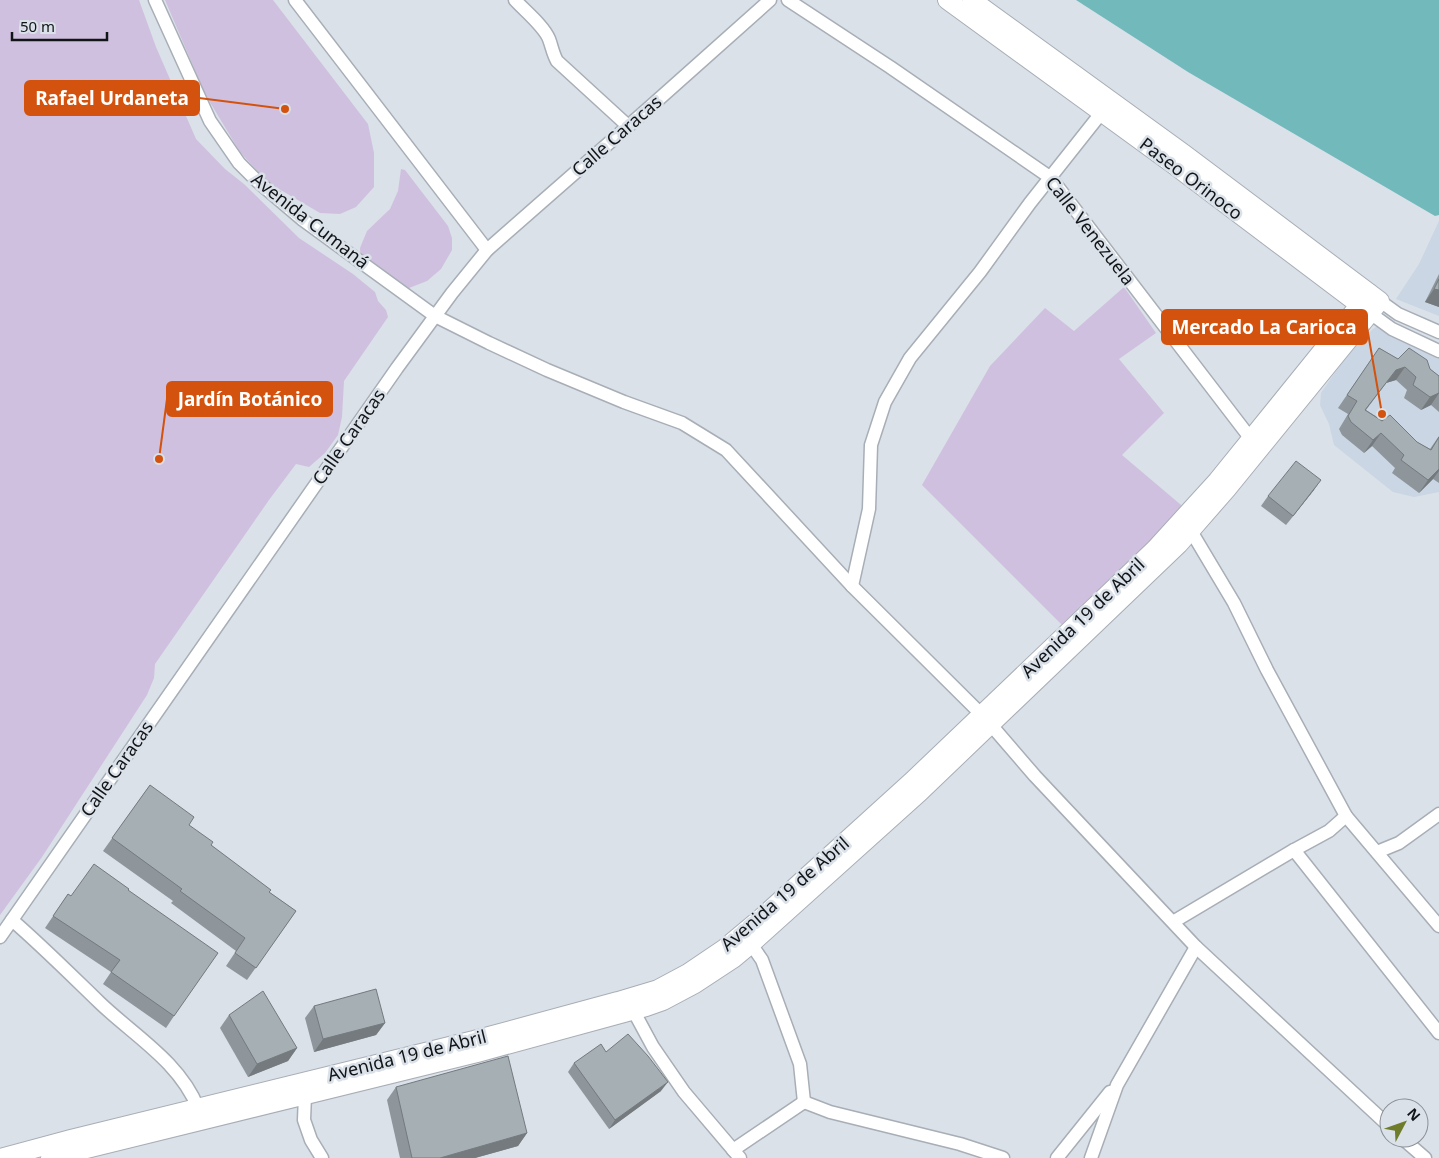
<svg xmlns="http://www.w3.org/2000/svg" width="1439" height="1158" font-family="'Noto Sans',sans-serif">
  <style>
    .built { fill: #cad6e4 }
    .green { fill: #d0c0df }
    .water { fill: #72b9bc }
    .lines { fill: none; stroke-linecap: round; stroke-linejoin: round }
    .street-casing { stroke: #a8aeb6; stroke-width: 15 }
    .secondary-casing { stroke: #a8aeb6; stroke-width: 20 }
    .street { stroke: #fff; stroke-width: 12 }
    .secondary { stroke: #fff; stroke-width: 18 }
    .wall { fill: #8e969b }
    .shaded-wall { fill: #747a7e }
    .building { fill: #a5afb4; stroke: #747a7e }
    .labels { text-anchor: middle; stroke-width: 5; stroke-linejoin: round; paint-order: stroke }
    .street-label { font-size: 18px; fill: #121518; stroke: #dae1e9 }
    .leader { fill: none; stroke: #d3520d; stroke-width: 2 }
    .callout-dot { fill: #d3520d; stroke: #dae1e9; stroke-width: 2 }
    .callout { fill: #d3520d; stroke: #d3520d; stroke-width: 2 }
    .callout-label { font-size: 19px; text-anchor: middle; font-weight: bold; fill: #fff }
  </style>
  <rect width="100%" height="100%" fill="#dae1e9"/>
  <g class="built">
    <path d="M1439,221V316L1396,299L1419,264Z"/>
    <path d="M1384,322L1439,352V492L1414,497L1393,492L1334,445L1329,424L1320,405L1321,393L1349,352L1373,329Z"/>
  </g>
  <g class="green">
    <path d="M0,0H139L156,47L196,139L225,169L244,184L299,238L353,274L375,292L378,301L386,310L388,317L344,381L342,417L338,435L325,453L309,467L296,464L269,500L155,664L154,678L147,695L42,857L0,915Z"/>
    <path d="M165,0H273L368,124L374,153V187L356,207L340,214L320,213L267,182L240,152L205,94Z"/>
    <path d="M401,169L405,170L448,226L452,238V250L441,269L427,281L404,290L361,263L360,248L367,231L390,209L398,191Z"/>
    <path d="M1124,287L1156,333L1119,359L1164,413L1122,455L1187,510L1066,629L922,485L990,366L1045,308L1074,331Z"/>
  </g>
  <path class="water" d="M1076,0H1439V215L1435,216L1188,72Z"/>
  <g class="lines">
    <defs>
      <g id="street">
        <path d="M155,0L210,121L239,163L256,180L303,220L435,316L489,343L547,370L624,402L682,423L726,450L852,586L985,718L1035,776L1196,947L1389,1126"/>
        <path d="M295,0L487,250"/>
        <path d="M515,0C524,10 544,26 549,39C552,47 553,54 557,61L628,126"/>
        <path d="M788,0L890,67L1051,178L1251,439"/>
        <path d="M1380,301L1398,314L1439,332"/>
        <path d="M1370,313L1392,329L1439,351"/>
        <path d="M1191,531L1234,603L1267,670L1346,816L1439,926"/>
        <path d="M852,586L869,509L871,445L885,402L910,358L980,272L1030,203L1106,107"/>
        <path d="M1294,850L1439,1033"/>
        <path d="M1377,852L1399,843L1439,814"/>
        <path d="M12,920C42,946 70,974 99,1002C133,1035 179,1061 198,1108"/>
        <path d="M1173,922L1294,850L1329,831L1346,816"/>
        <path d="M0,937L397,368L452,293L487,250L650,107L770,0"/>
        <path d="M751,944L762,960L800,1064L804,1102"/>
        <path d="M633,1010L653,1047L684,1092L740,1158"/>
        <path d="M305,1095L304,1120L311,1140L322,1158"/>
        <path d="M804,1102L830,1112L960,1144L1003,1158"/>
        <path d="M1402,1138L1425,1158"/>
        <path d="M733,1150L804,1102"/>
        <path d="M1057,1158L1110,1092"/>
        <path d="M1091,1158L1117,1085L1196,947"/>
      </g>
      <g id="secondary">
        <path d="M947,0L1174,165L1369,312"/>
        <path d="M0,1158L71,1139L474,1040L618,1001L658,989L688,973L725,948L761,918L911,782L1155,549L1217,481L1369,293"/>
        <path d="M50,1158L477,1053L646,1007L663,1001L695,984L733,959L751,944L920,792L1179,544L1227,489L1380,301L1183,153L972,0"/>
      </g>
    </defs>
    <use href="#street" class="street-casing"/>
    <use href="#secondary" class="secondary-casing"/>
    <use href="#street" class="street"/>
    <use href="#secondary" class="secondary"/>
  </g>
  <g class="wall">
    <path d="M1439,274V307L1425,302Z"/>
    <path d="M1379,348L1398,359L1430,369L1439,376V412L1431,405L1421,410L1404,398L1407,390L1396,380L1386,383L1366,410L1417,442L1430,449L1439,436V483L1433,479L1419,493L1392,473L1395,468L1372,446L1364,453L1342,435L1339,429L1348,414L1338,408Z"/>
    <path d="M1314,490L1286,525L1261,506L1268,496Z"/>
    <path d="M150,785L189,825L211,845L269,892L296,911L247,980L226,966L236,951L171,903L173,901L103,851Z"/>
    <path d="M128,890L174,1016L166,1028L103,984L111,972L45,928L68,894L71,896Z"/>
    <path d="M314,1006L385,1023L376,1035L314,1052L305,1018Z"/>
    <path d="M229,1015L297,1048L288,1061L248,1077L220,1028Z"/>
    <path d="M606,1052L661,1091L609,1129L568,1072L574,1063Z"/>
    <path d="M396,1087L527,1133L518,1146L475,1158H400L387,1100Z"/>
  </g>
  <g class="shaded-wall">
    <path d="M1434,289L1439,290V307L1425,302Z"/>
    <path d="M1405,367L1396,380L1386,383L1356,423L1396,370Z"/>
    <path d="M1439,393L1431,405L1421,410L1430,397Z"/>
    <path d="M1381,433L1372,446L1364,453L1373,440Z"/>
    <path d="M1439,469V471L1433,479L1419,493L1428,480Z"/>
    <path d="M1321,480L1314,490L1286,525Z"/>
    <path d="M385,1023L376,1035L314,1052L323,1039Z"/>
    <path d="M297,1048L288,1061L248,1077L257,1064Z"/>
    <path d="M668,1082L661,1091L609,1129L615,1120Z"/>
    <path d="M527,1133L518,1146L475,1158H440Z"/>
  </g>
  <g class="building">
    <path d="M1439,279V290L1434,289Z"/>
    <path d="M1379,348L1398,359L1409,348L1427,360L1430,369L1439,376V393L1430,397L1413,385L1416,377L1405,367L1396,370L1365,410L1382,421L1390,415L1417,442L1431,450L1439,437V469L1428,480L1401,460L1404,455L1381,433L1373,440L1351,422L1348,416L1357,401L1347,395Z"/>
    <path d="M1296,461L1321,480L1293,516L1268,496Z"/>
    <path d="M150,785L194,817L189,825L213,842L211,845L271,890L269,892L296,911L256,968L235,953L245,938L180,891L182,889L112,838Z"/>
    <path d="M94,864L129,889L128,890L218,953L174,1016L111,972L120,960L53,916L68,894L71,896Z"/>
    <path d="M376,989L385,1023L323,1039L314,1006Z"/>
    <path d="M263,991L297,1048L257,1064L229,1015Z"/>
    <path d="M628,1034L648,1056L668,1082L615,1120L574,1063L601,1044L606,1052Z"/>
    <path d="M508,1056L527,1133L440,1158H412L396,1087Z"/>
  </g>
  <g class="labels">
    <g class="street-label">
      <text transform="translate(617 136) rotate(-41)" y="6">Calle Caracas</text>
      <text transform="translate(1191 179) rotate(37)" y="6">Paseo Orinoco</text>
      <text transform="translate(310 221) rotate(38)" y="6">Avenida Cumaná</text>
      <text transform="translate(1090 231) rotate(52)" y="6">Calle Venezuela</text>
      <text transform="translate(349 437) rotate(-55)" y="6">Calle Caracas</text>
      <text transform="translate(1083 618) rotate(-44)" y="6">Avenida 19 de Abril</text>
      <text transform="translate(117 769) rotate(-55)" y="6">Calle Caracas</text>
      <text transform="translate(785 894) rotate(-41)" y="6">Avenida 19 de Abril</text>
      <text transform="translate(407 1056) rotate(-14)" y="6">Avenida 19 de Abril</text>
    </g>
  </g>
  <path class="leader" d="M285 109L199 98M1382 414L1367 327M159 459L167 399"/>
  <g class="callout-dot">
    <circle cx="285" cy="109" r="5"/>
    <circle cx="1382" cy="414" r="5"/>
    <circle cx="159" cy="459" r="5"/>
  </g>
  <g class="callout">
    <rect x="25" y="81" width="174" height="34" rx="5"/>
    <rect x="1162" y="310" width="205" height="34" rx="5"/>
    <rect x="167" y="382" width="165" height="34" rx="5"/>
  </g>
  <g class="callout-label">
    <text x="112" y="105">Rafael Urdaneta</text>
    <text x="1264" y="334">Mercado La Carioca</text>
    <text x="250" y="406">Jardín Botánico</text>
  </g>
  <g transform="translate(1404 1123) rotate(49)"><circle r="24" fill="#dae1e9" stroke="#8a8f95"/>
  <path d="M0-4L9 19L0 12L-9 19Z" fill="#6f7c29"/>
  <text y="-8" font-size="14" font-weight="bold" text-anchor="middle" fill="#121518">N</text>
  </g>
  <path d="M12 32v8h95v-8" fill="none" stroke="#121518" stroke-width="2.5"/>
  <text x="20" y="32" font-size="15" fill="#121518" stroke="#dae1e9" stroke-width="4" paint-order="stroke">50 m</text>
</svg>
